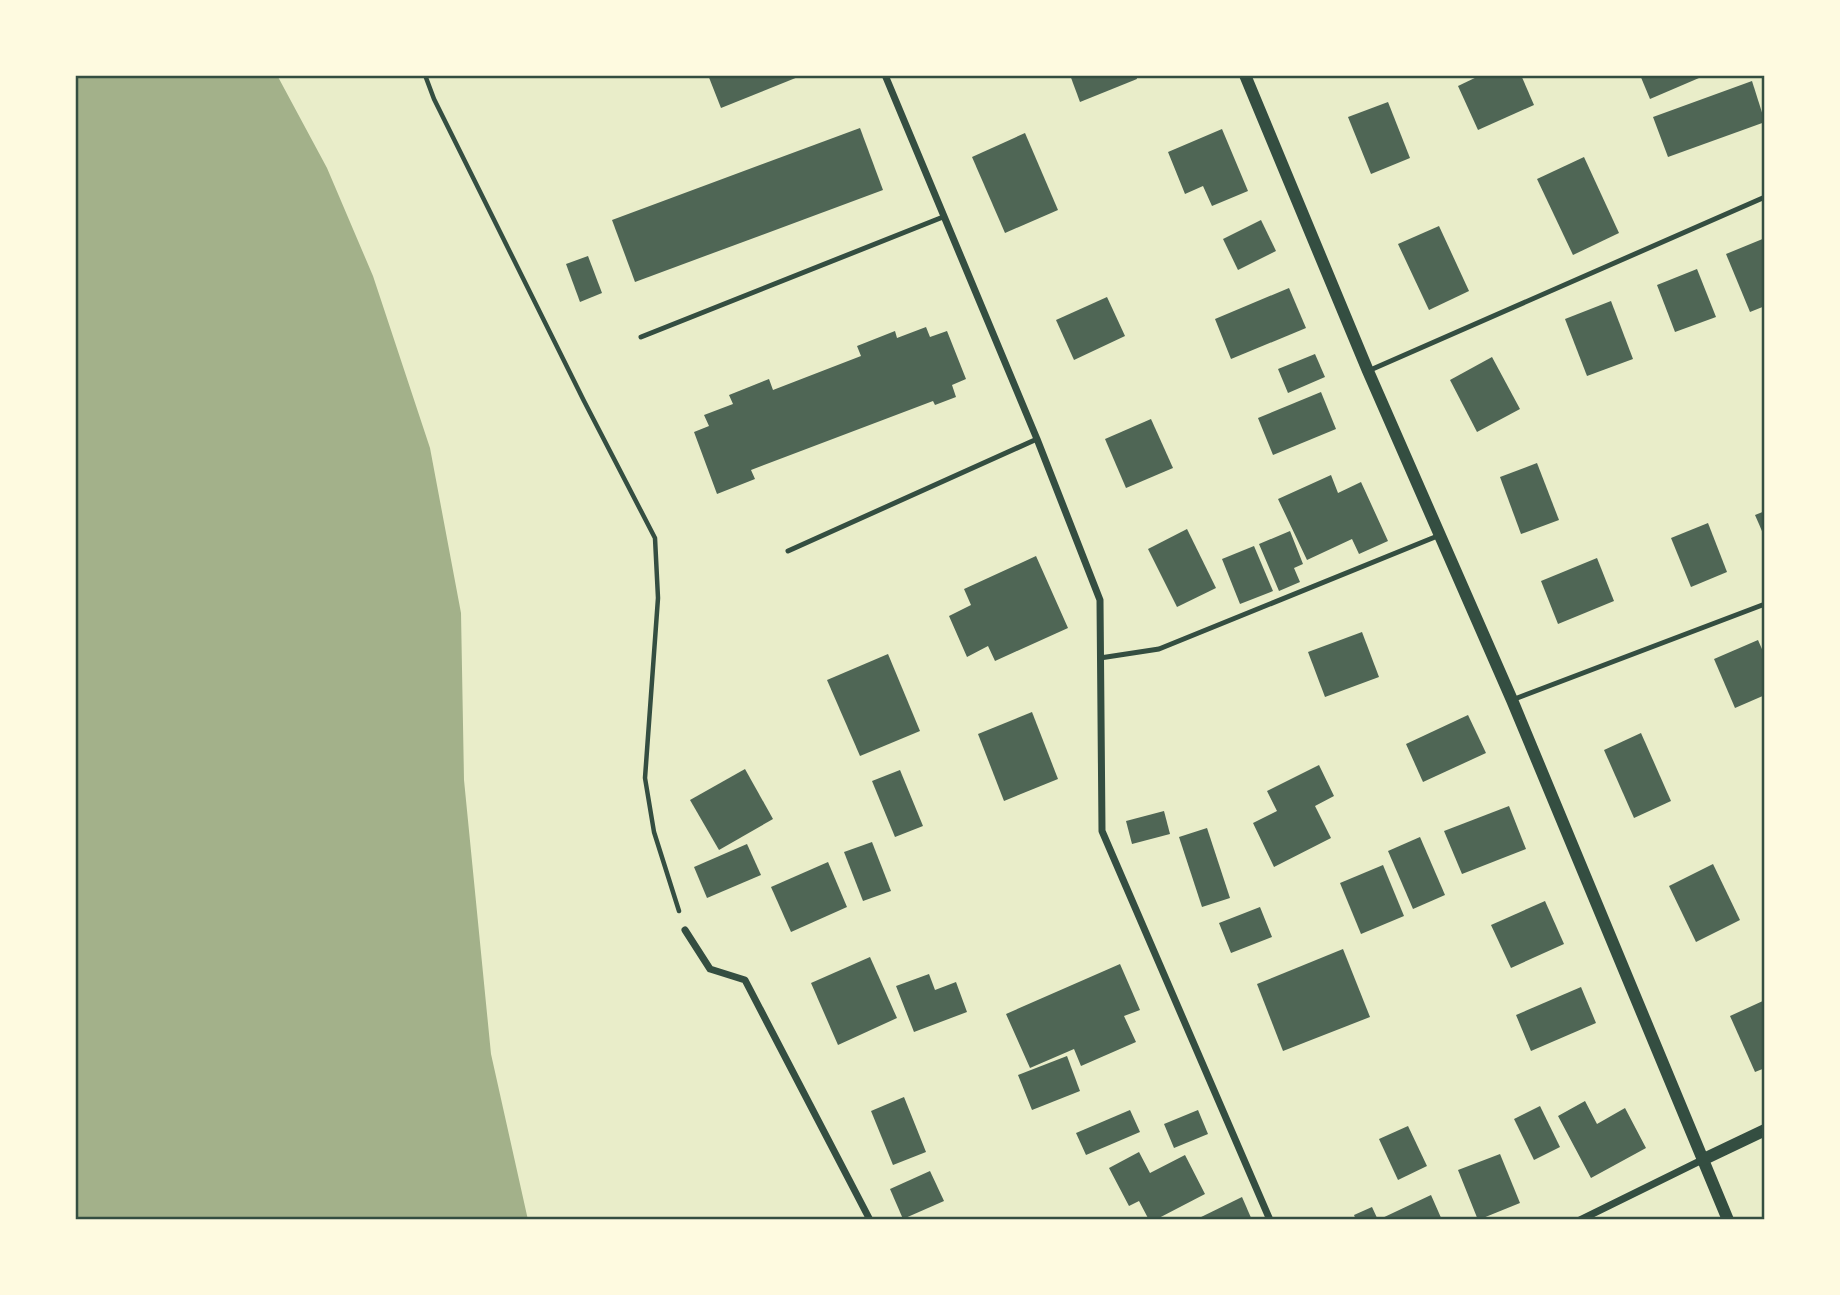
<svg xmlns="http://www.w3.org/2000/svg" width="1840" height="1295" font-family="Manrope,sans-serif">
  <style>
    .water { fill: #a3b18a }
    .building { fill: #4f6655 }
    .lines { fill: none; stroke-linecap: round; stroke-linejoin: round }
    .path { stroke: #344e41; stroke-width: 4.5 }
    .service { stroke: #344e41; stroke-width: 5 }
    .minor { stroke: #344e41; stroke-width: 7 }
    .tertiary { stroke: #344e41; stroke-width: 12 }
    .neatline { fill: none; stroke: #344e41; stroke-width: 2.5 }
  </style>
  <rect width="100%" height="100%" fill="#e9edc9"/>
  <path class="water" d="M75,75H277L327,168L373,276L430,448L461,613L464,780L491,1054L528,1220H75Z"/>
  <g class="building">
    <path d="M708,75H803L721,108Z"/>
    <path d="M1070,75H1136L1137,79L1080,102Z"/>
    <path d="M1481,75H1521L1534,105L1478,130L1458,86Z"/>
    <path d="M1640,75H1706L1650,99Z"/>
    <path d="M1752,81L1765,122L1668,157L1653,117Z"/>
    <path d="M1388,102L1410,158L1371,174L1348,117Z"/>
    <path d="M860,128L883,190L635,282L612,220Z"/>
    <path d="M1222,129L1248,191L1212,206L1203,186L1185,194L1168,152Z"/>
    <path d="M1025,133L1058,210L1005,233L972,157Z"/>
    <path d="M1584,157L1619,233L1573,255L1537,179Z"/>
    <path d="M1261,220L1276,251L1238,270L1223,239Z"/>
    <path d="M1439,226L1469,291L1429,310L1398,244Z"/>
    <path d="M1765,238V306L1750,312L1726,254Z"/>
    <path d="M588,256L602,293L580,302L566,264Z"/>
    <path d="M1697,269L1716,317L1675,332L1657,285Z"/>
    <path d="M1289,288L1306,328L1231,359L1215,319Z"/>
    <path d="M1107,297L1125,336L1074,360L1056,320Z"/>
    <path d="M1611,301L1633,359L1587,376L1565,319Z"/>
    <path d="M926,327L930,337L947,331L966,379L952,385L956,397L935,405L933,401L751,470L755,479L717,494L694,432L709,426L704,415L733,404L729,395L769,379L773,390L861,356L857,346L895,331L897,338Z"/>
    <path d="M1315,354L1325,377L1288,393L1278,369Z"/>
    <path d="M1492,357L1520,409L1477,432L1450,380Z"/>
    <path d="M1321,392L1336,429L1273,455L1258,418Z"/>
    <path d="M1151,419L1173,468L1126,488L1105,439Z"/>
    <path d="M1537,463L1559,520L1521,534L1500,477Z"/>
    <path d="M1331,475L1338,493L1361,482L1388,541L1359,554L1352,539L1307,560L1278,499Z"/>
    <path d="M1765,511V538L1755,515Z"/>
    <path d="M1708,523L1727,572L1691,587L1671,538Z"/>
    <path d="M1187,529L1216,588L1177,607L1148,549Z"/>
    <path d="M1290,531L1303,564L1294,568L1300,582L1279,591L1259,544Z"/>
    <path d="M1254,546L1273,591L1240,604L1222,559Z"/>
    <path d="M1036,556L1068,628L995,661L988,646L967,657L949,616L971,605L964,589Z"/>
    <path d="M1597,558L1614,601L1558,624L1541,581Z"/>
    <path d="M1362,632L1379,677L1325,697L1308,652Z"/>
    <path d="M1758,640L1765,656V695L1735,708L1714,659Z"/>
    <path d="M888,654L920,731L860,756L827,680Z"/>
    <path d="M1032,712L1058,779L1004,801L978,734Z"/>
    <path d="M1468,715L1486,753L1423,782L1406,744Z"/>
    <path d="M1641,733L1671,801L1634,818L1604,750Z"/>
    <path d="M1319,765L1334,796L1315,806L1331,838L1274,867L1253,823L1277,811L1267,791Z"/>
    <path d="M745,769L773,819L719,850L690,800Z"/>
    <path d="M900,770L923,826L895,837L872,781Z"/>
    <path d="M1509,806L1526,849L1462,874L1444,831Z"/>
    <path d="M1164,811L1170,834L1132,844L1126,821Z"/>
    <path d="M1207,828L1230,898L1202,907L1179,837Z"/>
    <path d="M1420,837L1445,895L1413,909L1388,851Z"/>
    <path d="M872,842L891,891L863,901L844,852Z"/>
    <path d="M747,844L761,875L707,898L694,867Z"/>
    <path d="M828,862L847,907L791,932L771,887Z"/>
    <path d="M1713,864L1740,920L1696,942L1669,886Z"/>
    <path d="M1383,865L1404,916L1361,934L1340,883Z"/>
    <path d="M1545,901L1564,944L1511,968L1491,925Z"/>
    <path d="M1260,907L1272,937L1231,953L1219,923Z"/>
    <path d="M1343,949L1370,1017L1283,1051L1257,984Z"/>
    <path d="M870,957L897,1018L838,1045L811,983Z"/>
    <path d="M1120,964L1140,1010L1124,1016L1136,1042L1081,1066L1074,1049L1030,1068L1006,1014Z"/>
    <path d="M929,974L935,990L956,982L967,1012L914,1032L896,986Z"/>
    <path d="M1581,987L1596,1023L1531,1051L1516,1015Z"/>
    <path d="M1765,1000V1068L1755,1072L1730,1016Z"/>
    <path d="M1067,1056L1080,1091L1032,1110L1018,1075Z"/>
    <path d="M904,1097L926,1152L893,1165L871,1111Z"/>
    <path d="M1585,1101L1597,1124L1625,1108L1646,1148L1591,1178L1558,1116Z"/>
    <path d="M1540,1106L1560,1147L1534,1160L1514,1119Z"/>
    <path d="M1130,1110L1140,1132L1086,1155L1076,1133Z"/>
    <path d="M1198,1110L1208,1134L1174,1148L1164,1124Z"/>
    <path d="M1408,1126L1427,1166L1398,1180L1379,1139Z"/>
    <path d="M1139,1152L1150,1173L1185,1155L1205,1194L1155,1220H1149L1139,1201L1129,1206L1109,1168Z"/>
    <path d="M1500,1154L1520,1203L1478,1220L1458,1170Z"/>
    <path d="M930,1171L944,1201L903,1219L890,1189Z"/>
    <path d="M1431,1195L1442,1220H1356L1354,1215L1372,1207L1378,1220Z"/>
    <path d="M1242,1197L1252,1220H1195Z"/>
  </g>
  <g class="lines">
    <path class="path" d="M425,75L434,99L584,401L655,538L658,598L645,778L654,832L679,911"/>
    <g class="service">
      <path d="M641,337L943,217"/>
      <path d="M1368,371L1765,197"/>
      <path d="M788,551L1037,439"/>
      <path d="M1100,658L1159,649L1440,535"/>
      <path d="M1512,700L1765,604"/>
    </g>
    <g class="minor">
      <path d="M885,75L1037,439L1100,600L1102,831L1270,1220"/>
      <path d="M685,930L710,969L745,980L870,1220"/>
      <path d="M1580,1220L1702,1160"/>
    </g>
    <g class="tertiary">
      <path d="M1245,75L1368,371L1512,700L1728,1220"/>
      <path d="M1702,1160L1765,1130"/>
    </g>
  </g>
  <rect width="1840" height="1295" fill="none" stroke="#fefae0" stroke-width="154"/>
  <rect x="77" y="77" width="1686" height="1141" class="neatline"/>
</svg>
